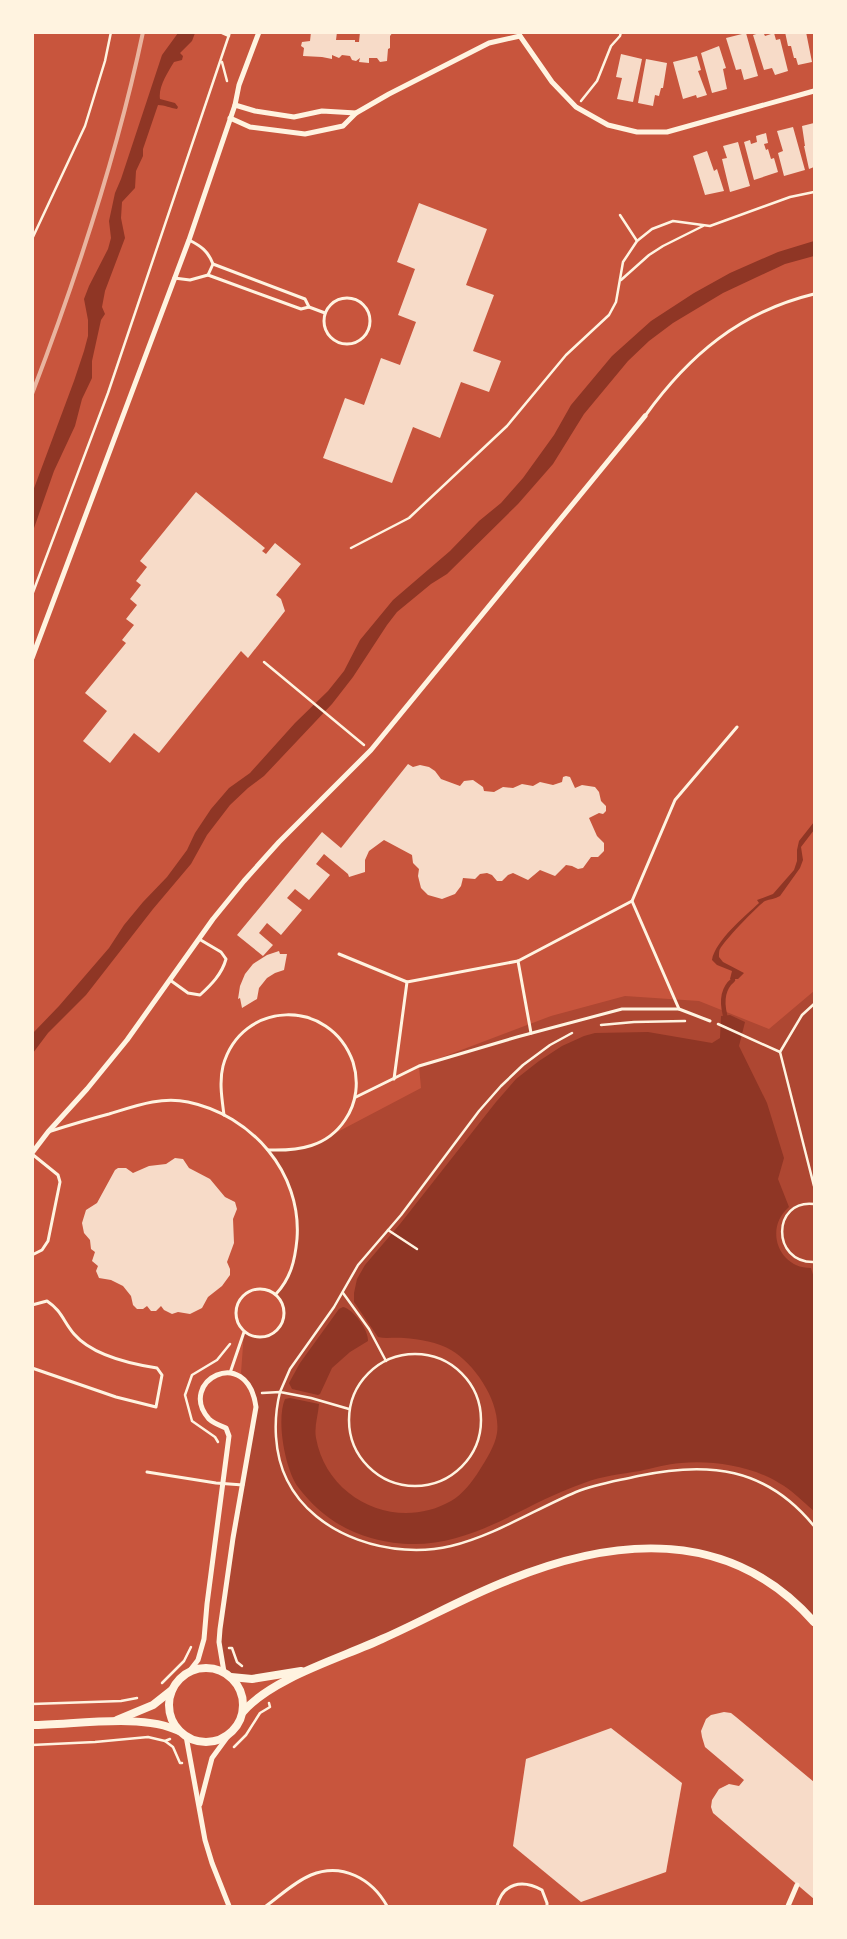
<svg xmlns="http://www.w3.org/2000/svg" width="847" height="1939" font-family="Cabin,sans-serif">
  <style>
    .green { fill: #ae4732 }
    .water { fill: #8f3625 }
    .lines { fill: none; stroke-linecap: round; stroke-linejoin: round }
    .stream { stroke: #8f3625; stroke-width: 4.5 }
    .building { fill: #f7dbc8 }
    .path { stroke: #fff3e0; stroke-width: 2.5 }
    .service { stroke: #fff3e0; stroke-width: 3 }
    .minor { stroke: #fff3e0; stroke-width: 5 }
    .tertiary { stroke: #fff3e0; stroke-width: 8 }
    .rail { stroke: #e9b49f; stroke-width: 4 }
  </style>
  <rect width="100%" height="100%" fill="#c8553d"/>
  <path class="green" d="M814,991V1622L775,1585L710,1555L635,1550L550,1566L308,1670L252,1679L230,1677L224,1672L219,1642L256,1407L241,1373L244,1332C272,1349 298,1319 276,1294L287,1280L296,1247V1217L287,1180L268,1150L305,1149L421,1088L419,1066L551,1016L625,996L699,1001L769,1029Z"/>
  <g class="water">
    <path d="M178,33H195L192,41L180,53L183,56L182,60L174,62C168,72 158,87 160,99L175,103L178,107L177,109C170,108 165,105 158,105L143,149V156L136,171L135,188L122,202L121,218L125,238L105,291L102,307L105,314L101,320L92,361V378L82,399L75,426L54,471L33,531V491L74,381L84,351L88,336V320L84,299L89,286L108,249L111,238L109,221L115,193L121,179L162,55Z"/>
    <path d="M814,241V256L785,264L723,293L673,323L649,341L628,361L584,414L553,464L518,504L447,574L431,584L397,612L387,625L353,677L332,704L264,776L248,788L230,805L207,835L191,864L153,909L86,995L48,1033L33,1053V1033L59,1006L109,948L124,925L143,902L167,877L187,850L195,833L211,809L229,788L250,773L295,723L328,691L344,671L360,640L393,600L450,551L479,521L501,503L523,478L554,435L571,405L612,356L651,321L694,293L730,273L778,252Z"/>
    <path d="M814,822V830L801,847L803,860L800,868L780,896C775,899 770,899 765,901C758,905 723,942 720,949C719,950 719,955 719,957L723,962L744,973L738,979H730L732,971L717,965L712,960C715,941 745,916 759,903L757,900L773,894L794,870L797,861V850L799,841Z"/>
    <path d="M730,1015L745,1022L739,1046L767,1103L784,1158L778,1179L789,1207C764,1228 778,1268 811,1268L814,1278V1511C803,1502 792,1490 779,1483C752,1466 712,1460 681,1463C667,1464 653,1468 640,1471C621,1474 602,1476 584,1483C509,1509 457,1562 371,1538C341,1530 316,1511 298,1487C285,1469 276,1420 285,1399L290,1398L319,1404C318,1416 314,1427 316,1438C327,1500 397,1532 451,1501C463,1494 472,1482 479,1471C486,1460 495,1446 497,1433C501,1403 476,1365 451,1350C438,1342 419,1339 404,1338C394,1337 386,1339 378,1337L354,1302V1293L357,1279L365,1265L400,1224L496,1102L516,1079L539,1061L562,1046L584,1036L595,1033L648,1032L712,1043L720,1038L721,1016Z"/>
    <path d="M343,1307C353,1309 369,1330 368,1341L350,1352L332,1368L320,1394L318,1395L292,1389L289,1383L300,1363L339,1309Z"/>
  </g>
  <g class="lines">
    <path class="stream" d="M725,1015C722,1003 722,989 733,980"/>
  </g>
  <g class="building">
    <path d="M311,32H337L336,40H355V42H359L360,32H393L390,36V48L388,49L387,61L380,62L377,58H369V63L359,62L360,58L356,61L352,60L350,56L342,55L339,58L332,55V59L322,57L303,56L304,48L301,46L302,42L310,41Z"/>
    <path d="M763,32L765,36L774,33L776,40L780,39L788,71L775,75L772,68L764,70L753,35Z"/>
    <path d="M785,32H806L812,62L798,65L796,58H794L791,46H788Z"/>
    <path d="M746,33L758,76L744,80L741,69L736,70L726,38Z"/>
    <path d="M719,46L726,68L723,69L727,89L712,93L701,53Z"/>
    <path d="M621,54L642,59L633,102L617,99L622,78L616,77Z"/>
    <path d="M697,56L701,70L698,71L707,95L697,98L696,95L683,99L673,62Z"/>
    <path d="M646,59L667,63L663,88H661L659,96L655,95L653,106L638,103Z"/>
    <path d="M814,123V167L809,169L804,146H805L802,126Z"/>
    <path d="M793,127L805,170L784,176L778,153L783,151L777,131Z"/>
    <path d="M766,133L768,143L764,144L766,150L768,149L771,159L774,158L778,172L754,180L744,142L750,140L751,144L757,142L756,136Z"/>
    <path d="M738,142L750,186L730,192L722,159L727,158L723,146Z"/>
    <path d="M707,151L714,171L717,169L724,191L705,195L693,156Z"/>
    <path d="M419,203L487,229L466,285L494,295L473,351L501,361L489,392L461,382L440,438L413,427L392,483L323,458L345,398L364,405L381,358L400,365L416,322L398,315L415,269L397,262Z"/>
    <path d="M196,492L265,548L262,551L266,554L275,543L301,564L276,595L281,599L285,611L248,658L241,651L159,753L134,733L110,763L83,741L107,711L85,693L126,643L122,640L134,625L126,619L137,605L130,599L141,585L136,581L147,567L140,561Z"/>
    <path d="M408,764L413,767L420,765L429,767L435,771L441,779L460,786L464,781L473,780L483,787L484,791L494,792L503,787L513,788L522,784L533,786L540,782L553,785L562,782L563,777L566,776L570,777L575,788L582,785L595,787L599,792L601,801L606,806V811L603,814L599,813L589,818L597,836L604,843V851L598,857H591L583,868L578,869L572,866L566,865L555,876L540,870L528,880L513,873L508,875L502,881H497L492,875L487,873L480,874L475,879L463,878L461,886L455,894L442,899L428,895L421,888L418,876L419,869L413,863L412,855L384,840L369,851L365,860V872L349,877L348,874L324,854L316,864L330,875L309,900L295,889L287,898L302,910L281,935L267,923L259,933L273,945L263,956L237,935L322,832L341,848Z"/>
    <path d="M279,951L280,954H287L284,970L275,973L267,978L259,988L257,999L242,1008L240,998L238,999L240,986L245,974L253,964L267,955Z"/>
    <path d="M175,1158L183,1159L189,1168L210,1179L225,1197L235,1202L237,1209L233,1219L234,1243L227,1262L230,1269V1275L222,1286L208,1297L202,1308L190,1314L178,1312L172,1314L164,1310L161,1306L156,1311H151L147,1306L143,1309H137L133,1305L131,1296L123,1286L111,1280L99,1278L96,1271L98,1266L92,1261L95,1252L91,1249L90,1240L84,1233L82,1223L86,1210L97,1203L115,1170L118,1168H126L133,1173L149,1166L166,1164Z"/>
    <path d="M724,1712L731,1713L736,1717L814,1782V1899L713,1813L711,1807L712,1800L719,1789L729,1784L739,1786L744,1780L705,1747L702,1737L701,1731L706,1719L711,1715Z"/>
    <path d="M611,1728L682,1783L666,1872L581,1902L513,1846L526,1759Z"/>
  </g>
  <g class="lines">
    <g class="path">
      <path d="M220,32L229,36"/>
      <path d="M222,62L227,81"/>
      <path d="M581,101L597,81L611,46L620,36L621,32"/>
      <path d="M620,215L637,241"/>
      <path d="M32,239L85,126L105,61L111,32"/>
      <path d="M621,280L649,255L663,246L703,226"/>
      <path d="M351,548L409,518L507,426L566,355L609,315L616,302L623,262L637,241L652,229L673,221L710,226L790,197L814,192"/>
      <path d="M32,595L108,393L230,32"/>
      <path d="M264,662L364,745"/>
      <path d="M814,1004L802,1015L780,1052L814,1186"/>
      <path d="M718,1024L780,1052"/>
      <path d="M601,1025L634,1022L685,1021"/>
      <path d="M814,1204C772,1199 771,1263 814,1262"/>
      <path d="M388,1230L417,1249"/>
      <path d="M343,1293L369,1329L386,1361"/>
      <circle cx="415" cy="1420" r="66"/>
      <path d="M262,1393L280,1392C273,1420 274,1454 287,1480C315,1537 393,1560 451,1546C495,1535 534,1510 576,1492C596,1484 617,1481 638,1476C708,1461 766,1467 814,1526"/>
      <path d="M349,1409L311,1398L280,1392L290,1369L334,1307L358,1265L401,1215L479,1111L501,1086L523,1065L550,1045L572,1033"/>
      <path d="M218,1442L215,1437L192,1421L185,1395L192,1375L217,1360L230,1344"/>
      <path d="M229,1648H232L237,1662L242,1666"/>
      <path d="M162,1683L184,1661L191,1647"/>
      <path d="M32,1704L121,1701L137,1698"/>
      <path d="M165,1741L173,1747L180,1763H182"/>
      <path d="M32,1745L95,1742L148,1737L165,1741L170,1739"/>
      <path d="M234,1747L246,1735L260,1713L270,1707L269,1703"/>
    </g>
    <g class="service">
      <path d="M189,240C201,246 208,251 213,264L305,299L309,307"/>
      <path d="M208,275L213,264"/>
      <path d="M174,278L190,280L208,275L301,309L309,307L325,313"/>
      <circle cx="347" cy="321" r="23"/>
      <path d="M645,416C689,355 740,312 814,294"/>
      <path d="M632,901L679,1009"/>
      <path d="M339,954L407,982"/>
      <path d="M170,980L188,993L200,995C211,985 222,974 226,959L221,952L199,939"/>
      <path d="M531,1033L518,961L632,901L675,800L737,727"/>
      <path d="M394,1079L407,982L518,961"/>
      <path d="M356,1097L419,1066L517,1037L622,1009H679L710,1021"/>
      <path d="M224,1115C222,1099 219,1082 223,1066C241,1000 330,997 353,1062C359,1081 357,1103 345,1120C327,1147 299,1151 268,1150"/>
      <path d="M51,1131C70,1125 90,1119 109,1114C135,1106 161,1096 188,1102C251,1115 302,1172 297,1239C295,1260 291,1278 276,1294"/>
      <path d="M32,1154L58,1175L60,1182L48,1241L42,1250L32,1255"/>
      <circle cx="260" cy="1313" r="24"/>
      <path d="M32,1305L47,1301C62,1311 63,1321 74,1334C92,1355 131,1364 157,1368L162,1375L156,1407L116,1397L32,1368"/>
      <path d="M230,1373L244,1332"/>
      <path d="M147,1472L216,1483L243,1485"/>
      <path d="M266,1906C280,1896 294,1882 311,1875C342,1862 372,1879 387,1906"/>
      <path d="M497,1906C503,1883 522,1879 542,1890L547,1903V1906"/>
    </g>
    <g class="minor">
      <path d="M520,36L552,82L576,107L608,125L637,132H667L814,91"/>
      <path d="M235,105L255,111L294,117L322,111L356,113"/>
      <path d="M230,118L250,127L305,134L343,126L356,113L389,94L489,43L520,36"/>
      <path d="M32,658L189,240L235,105L239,85L259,32"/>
      <path d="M32,1153L48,1132L87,1089L127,1040L213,919L244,881L279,842L371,750L645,416"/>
      <path d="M188,1673L198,1660L204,1639L207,1604L229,1436L226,1428C221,1426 213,1423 209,1419C176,1382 247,1343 256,1407L233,1538L220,1629L219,1642L224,1672"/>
      <path d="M186,1736L205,1840L212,1863L229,1906"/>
      <path d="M200,1804L212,1758L231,1732"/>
      <path d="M788,1906L797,1885"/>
    </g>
    <g class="tertiary">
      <circle cx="206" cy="1705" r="37"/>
      <path d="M231,1677L252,1679L301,1671"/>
      <path d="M243,1712C272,1678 341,1658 382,1639C425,1620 465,1597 509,1580C617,1536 731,1528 814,1622"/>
      <path d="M117,1720L153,1705L172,1690"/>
      <path d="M32,1725C73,1725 143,1713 179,1731"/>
    </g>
    <path class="rail" d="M32,394C77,276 117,156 143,32"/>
  </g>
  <rect width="847" height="1939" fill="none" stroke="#fff3e0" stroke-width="68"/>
</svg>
